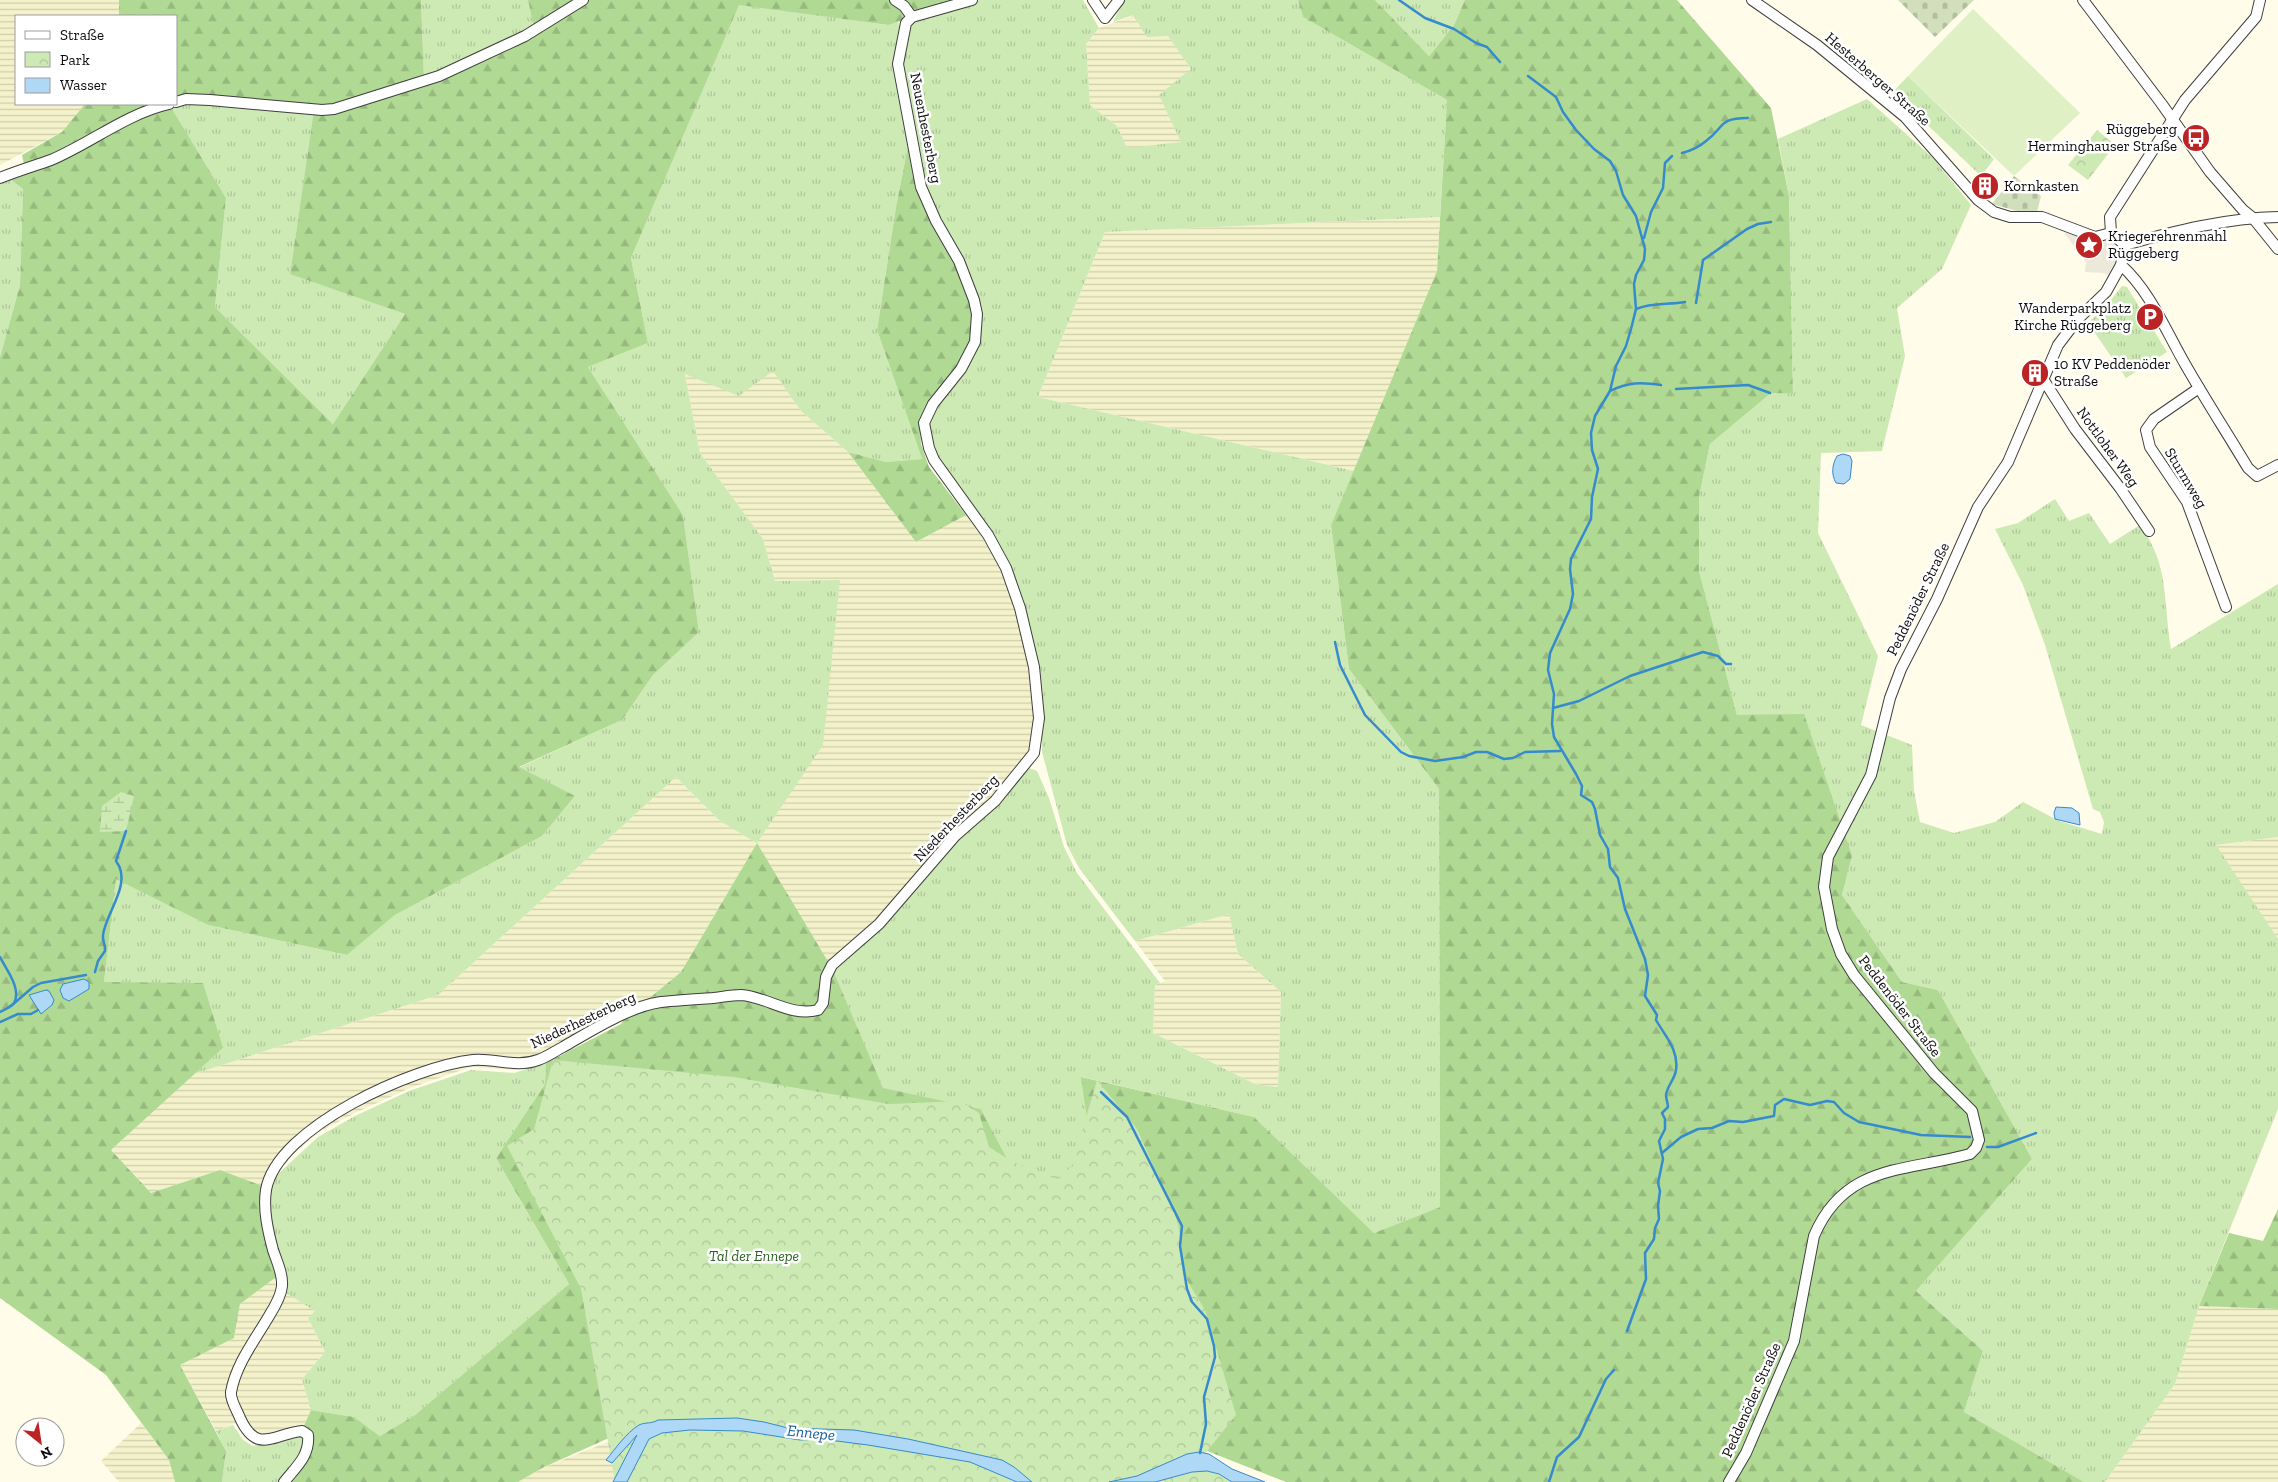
<svg xmlns="http://www.w3.org/2000/svg" width="2278" height="1482" font-family="'Zilla Slab',serif">
  <style>
    .farmland { fill: url(#farmland-rules) }
    .grass { fill: url(#grass-tufts) }
    .forest { fill: url(#forest-firs); fill-rule: evenodd }
    .wetland { fill: url(#wetland-marsh) }
    .cemetery { fill: url(#cemetery-stones) }
    .park { fill: url(#park-crowns) }
    .pitch { fill: #dff0c5 }
    .plaza { fill: #ede9da }
    .water { fill: #aed8f6; stroke: #358bcd }
    .lines { fill: none; stroke-linecap: round; stroke-linejoin: round }
    .stream { stroke: #358bcd; stroke-width: 2.5 }
    .street-casing { stroke: #3e3e3e; stroke-width: 12 }
    .street { stroke: #fff; stroke-width: 10 }
    .labels { text-anchor: middle; stroke-width: 5; stroke-linejoin: round; paint-order: stroke }
    .street-label { font-size: 15px; fill: #0b0b0b; stroke: #fff }
    .poi-label { font-size: 15px; fill: #0b0b0b; stroke: #fff; text-anchor: start }
    .park-label { font-size: 15px; font-style: italic; fill: #28621c; stroke: #fff }
    .water-label { font-size: 16px; font-style: italic; fill: #155c9c; stroke: #fff }
  </style>
  <defs>
    <pattern id="farmland-rules" width="6" height="5" patternUnits="userSpaceOnUse" patternTransform="scale(1.25)"><rect width="6" height="5" fill="#f4f2ca"/><path d="M0 2.5h6" fill="none" stroke="#d0ceac"/></pattern>
    <pattern id="grass-tufts" width="24" height="20" patternUnits="userSpaceOnUse" patternTransform="scale(1.25)"><rect width="24" height="20" fill="#cde9b4"/><path d="M3 7l-1-3M5 7V3M7 7l1-3M15 17l-1-3M17 17v-4M19 17l1-3" fill="none" stroke="#afc699"/></pattern>
    <pattern id="forest-firs" width="22" height="20" patternUnits="userSpaceOnUse" patternTransform="scale(1.25)"><rect width="22" height="20" fill="#b0d993"/><path d="M5 1l3.5 6h-7zM16 11l3.5 6h-7z" fill="#96b97d"/></pattern>
    <pattern id="wetland-marsh" width="20" height="14" patternUnits="userSpaceOnUse" patternTransform="scale(1.25)"><rect width="20" height="14" fill="#cde9b4"/><path d="M1 5h8M5 5V1M11 12h8M15 12V8" fill="none" stroke="#afc699"/></pattern>
    <pattern id="cemetery-stones" width="16" height="16" patternUnits="userSpaceOnUse" patternTransform="scale(1.25)"><rect width="16" height="16" fill="#d2dfbc"/><path d="M2 7V4a2 2 0 0 1 4 0v3zM10 15v-3a2 2 0 0 1 4 0v3z" fill="#b3bea0"/></pattern>
    <pattern id="park-crowns" width="20" height="18" patternUnits="userSpaceOnUse" patternTransform="scale(1.25)"><rect width="20" height="18" fill="#cde9b4"/><path d="M2 6a3 3 0 1 1 6 0M12 15a3 3 0 1 1 6 0" fill="none" stroke="#afc699"/></pattern>
  </defs>
  <rect width="100%" height="100%" fill="#fffce9"/>
  <g class="farmland">
    <path d="M0,0H119V16H16V104H85L62,132L0,165Z"/>
    <path d="M1134,15L1168,35L1191,69L1182,142L1127,149L1117,126L1090,105L1086,44L1099,28Z"/>
    <path d="M1440,217L1437,271L1354,471L1038,397L1105,232Z"/>
    <path d="M773,370L801,411L848,452L916,542L966,515L1001,564L1017,605L1031,664L1037,720L1032,744L1024,762L902,896L829,964L757,843L681,972L624,1019L545,1060L514,1070L471,1067L410,1088L355,1113L317,1133L289,1158L265,1187L220,1170L151,1193L111,1150L194,1074L438,995L676,777L720,821L757,842L840,580L775,581L763,539L700,453L685,373Z"/>
    <path d="M2278,837V939L2215,845Z"/>
    <path d="M1229,914L1238,954L1281,992L1278,1087L1255,1084L1153,1033L1155,985L1165,981L1135,941Z"/>
    <path d="M279,1275L286,1293L316,1311L308,1318L325,1352L302,1379L311,1410L302,1430L253,1442L245,1437L237,1423L216,1431L180,1365L234,1338L240,1304Z"/>
    <path d="M2199,1306L2278,1309V1482H2105L2175,1384Z"/>
    <path d="M141,1423L169,1460L175,1482H119L101,1461Z"/>
    <path d="M610,1441L620,1482H518L542,1468Z"/>
  </g>
  <g class="grass">
    <path d="M421,0H528L534,29L424,79Z"/>
    <path d="M979,0H1083L1099,28L1086,44L1090,105L1117,126L1127,148L1181,142L1159,95L1191,69L1168,36L1147,37L1133,15L1113,22L1124,0H1298L1303,17L1447,100L1440,217L1105,232L1038,397L1354,471L1331,525L1349,669L1439,789L1440,1207L1374,1233L1254,1117L1082,1077L1096,1180L1014,1172L981,1109L883,1089L833,970L955,839L997,803L1029,768L1037,771L1049,798L1064,847L1077,873L1160,983L1155,985L1153,1033L1255,1084L1278,1087L1281,992L1238,954L1229,914L1135,941L1079,868L1067,845L1042,752V716L1009,566L938,458L929,424L922,188L900,66L907,29L914,20Z"/>
    <path d="M1375,0H1465L1454,25L1429,56Z"/>
    <path d="M739,4L887,25L898,21L900,28L909,141L896,207L877,330L922,459L886,462L848,452L801,411L773,371L739,396L685,374L700,453L763,539L775,581L840,580L823,745L757,843L720,821L676,777L438,995L194,1074L223,1048L104,982L116,878L208,925L347,955L395,915L542,836L575,796L518,768L622,720L653,675L699,632L683,515L588,367L648,343L631,258Z"/>
    <path d="M1908,76L1994,159L1981,176L1893,92Z"/>
    <path d="M1867,99L1933,158L1971,205L1942,269L1897,308L1905,356L1882,451L1821,453L1818,533L1878,656L1861,725L1912,745L1914,791L1920,822L1954,833L1995,822L2023,802L2059,821L2102,834L2104,822L2100,812L2093,809L2045,645L2023,585L1995,529L2018,523L2055,499L2069,521L2089,513L2110,544L2140,525C2170,566 2163,602 2171,649L2278,584V837L2216,845L2278,939V1109L2199,1306L2175,1384L2105,1482H2084L1964,1412L1983,1351L1916,1291L2032,1159L1938,990L1902,982L1842,895L1852,856L1737,715L1699,571V497L1710,444L1771,393L1793,394L1789,196L1778,139Z"/>
    <path d="M187,101L315,111L290,273L405,314L333,424L215,307L226,198L169,106Z"/>
    <path d="M7,177L23,189L20,285L0,357V179Z"/>
    <path d="M2122,286L2127,287L2167,352L2126,378L2088,323L2106,306Z"/>
    <path d="M546,1063L545,1084L496,1158L569,1284L415,1415L380,1436L354,1417L311,1410L302,1379L325,1352L308,1318L315,1311L286,1293L271,1239L269,1189L278,1174L318,1137L355,1116L409,1091L471,1070L514,1073Z"/>
    <path d="M233,1425L243,1440L253,1446L302,1432L308,1445L283,1482H222L226,1451L216,1431Z"/>
  </g>
  <g class="forest">
    <path d="M119,0H421L424,79L534,29L528,0H964L888,25L739,5L631,258L648,343L588,367L683,515L699,632L653,675L622,720L519,767L575,796L542,836L395,915L347,955L208,925L116,879L104,982L203,983L223,1048L111,1150L151,1193L220,1170L265,1187L279,1275L240,1304L234,1338L180,1365L226,1451L222,1482H175L169,1460L106,1375L0,1298V357L20,285L23,189L7,177L25,169L22,155L62,132L85,104H176V16H119ZM187,101L314,111L290,274L405,314L333,424L215,307L226,198L170,106Z"/>
    <path d="M1298,0H1375L1429,56L1454,25L1465,0H1677L1771,108L1789,196L1793,394L1771,393L1710,444L1699,497V571L1737,715L1804,714L1852,856L1842,895L1902,982L1938,990L2032,1159L1916,1291L1983,1351L1964,1412L2084,1482H1286L1207,1451L1050,1482L620,1433L542,1468L518,1482H285L306,1458L302,1430L311,1410L354,1417L380,1436L415,1415L569,1284L496,1158L545,1084L546,1063L621,1024L624,1019L681,972L757,843L833,970L883,1088L981,1109L1014,1172L1096,1180L1081,1077L1254,1117L1374,1233L1440,1207L1439,789L1349,669L1331,525L1437,271L1447,100L1303,17Z"/>
    <path d="M909,141L920,189L957,261L972,300L974,341L920,424L921,444L929,467L966,515L916,542L848,452L886,462L922,459L877,330L896,207Z"/>
    <path d="M2278,1209V1309L2199,1306L2229,1233L2263,1241Z"/>
  </g>
  <path class="wetland" d="M121,792L134,796L126,831L100,832L102,806Z"/>
  <g class="cemetery">
    <path d="M1898,0H1974L1935,37Z"/>
    <path d="M2014,176L2041,196L2037,212L2017,211L1992,204Z"/>
  </g>
  <g class="park">
    <path d="M2097,130L2115,145L2088,180L2068,165Z"/>
    <path d="M553,1060L734,1077L889,1104L960,1101L979,1113L989,1147L1013,1162L1058,1179L1072,1166L1097,1080L1137,1129L1178,1222L1185,1277L1205,1310L1236,1415L1201,1459L1257,1482H615L581,1289L507,1146L534,1129Z"/>
  </g>
  <path class="pitch" d="M1973,9L2080,113L2014,176L1908,76Z"/>
  <path class="plaza" d="M2066,232L2097,242L2109,240L2113,241L2119,253L2111,277L2104,273L2085,272L2086,262L2065,234Z"/>
  <g class="water">
    <path d="M1843,454L1850,456L1852,461L1850,479L1844,484L1836,483C1831,474 1832,465 1837,456Z"/>
    <path d="M2056,807L2072,808L2079,813L2080,825L2055,819L2054,813Z"/>
    <path d="M84,979L89,982V989L69,1001L63,998L60,990L63,984Z"/>
    <path d="M46,990L49,991L54,1000L52,1005L41,1014L29,995Z"/>
    <path d="M737,1418L764,1422L788,1428L854,1430L908,1439L1002,1460L1014,1467L1032,1482H1017L970,1462L868,1445L821,1439L800,1440L743,1431L690,1430L662,1433L649,1439L627,1482H613L637,1435L612,1463L606,1460C616,1448 626,1433 639,1425C645,1422 652,1424 658,1420Z"/>
    <path d="M1199,1452L1209,1454L1232,1469L1265,1482H1232L1219,1474L1207,1471L1192,1472L1155,1482H1109L1137,1476L1187,1454Z"/>
  </g>
  <g class="lines">
    <g class="stream">
      <path d="M1399,0L1425,18L1454,29L1476,43L1487,47L1500,62"/>
      <path d="M1528,76L1556,97L1563,112L1576,130L1594,149L1610,161L1616,171L1623,195L1636,216L1645,249L1644,260L1636,275L1634,284L1636,309L1631,329L1626,346L1616,366L1610,391L1595,416L1591,433L1592,450L1598,469L1592,497L1591,519L1571,559L1570,569L1573,594L1570,609L1550,653L1548,670L1554,694L1552,724L1554,737L1576,774L1582,786L1581,795L1592,802L1595,809L1600,835L1608,849L1610,867L1618,878L1625,909L1645,959L1648,975L1645,996L1657,1015L1656,1020C1665,1036 1679,1050 1676,1070C1675,1079 1667,1086 1666,1095C1666,1099 1668,1103 1668,1107L1662,1113L1665,1119V1129L1659,1141L1663,1159L1658,1183L1660,1191L1658,1206L1659,1219L1655,1228L1654,1239L1645,1253L1646,1279L1627,1331"/>
      <path d="M1682,153C1690,151 1699,147 1706,141C1725,127 1718,118 1748,118"/>
      <path d="M1644,238L1651,212L1663,188L1665,163L1672,156"/>
      <path d="M1696,303L1703,260L1747,229L1758,224L1771,222"/>
      <path d="M1636,309C1652,302 1668,305 1685,302"/>
      <path d="M1676,389L1748,385L1770,393"/>
      <path d="M1610,391C1628,382 1641,382 1661,385"/>
      <path d="M1335,642L1340,665L1365,715L1401,752L1409,756L1435,761L1463,757L1476,752H1487L1504,759L1513,758L1525,752L1560,751"/>
      <path d="M1553,708L1579,701L1630,676L1703,652L1718,656L1726,664H1731"/>
      <path d="M0,957C6,969 22,989 14,1003C11,1007 4,1010 0,1012"/>
      <path d="M95,972L98,961L105,951C106,945 102,941 103,935C106,912 133,883 116,861L126,831"/>
      <path d="M11,1006L33,987L41,983L86,975"/>
      <path d="M0,1022L18,1014H31L38,1010"/>
      <path d="M1101,1092L1127,1117L1182,1226L1180,1246L1187,1289L1192,1302L1207,1319L1214,1346L1215,1357L1204,1397L1206,1424L1200,1453"/>
      <path d="M1987,1147H1998L2036,1133"/>
      <path d="M1662,1153L1681,1137L1698,1129L1712,1128L1729,1121L1743,1122L1774,1116L1775,1105L1784,1099L1810,1105L1827,1101L1834,1102L1844,1113L1859,1122L1921,1135L1970,1137"/>
      <path d="M1549,1482L1557,1457L1579,1437L1606,1379L1614,1370"/>
    </g>
    <defs>
      <g id="street">
        <path d="M895,0L904,6L912,17"/>
        <path d="M1093,0L1105,18L1119,0"/>
        <path d="M1752,0L1817,45L1905,117L1978,200L1994,212L2010,217H2042L2095,237L2111,233"/>
        <path d="M2083,0L2161,103L2210,172L2243,210L2253,218L2278,249"/>
        <path d="M176,102L186,99L210,100L322,110L334,109L439,76L525,36L583,0"/>
        <path d="M0,178C17,171 34,166 51,160C91,143 126,114 169,104"/>
        <path d="M2125,245L2111,233L2110,217L2185,100L2256,17L2260,0"/>
        <path d="M2125,245C2175,231 2226,218 2278,217"/>
        <path d="M2121,265C2150,291 2166,331 2185,364C2205,399 2227,433 2248,468L2257,476L2278,465"/>
        <path d="M2043,379L2075,429L2120,488L2149,531"/>
        <path d="M2199,388L2154,419L2146,430L2150,447L2187,502L2226,607"/>
        <path d="M284,1482C296,1467 310,1456 308,1435L302,1431C273,1434 257,1455 240,1418C237,1410 230,1400 231,1392C236,1364 255,1340 269,1316C274,1308 281,1297 282,1286C283,1274 277,1262 273,1250C268,1231 263,1210 266,1190C277,1127 415,1066 473,1060C495,1058 516,1068 538,1060C547,1057 555,1051 563,1047C591,1031 630,1006 661,1002C678,1000 696,999 713,998C722,997 732,995 741,995C768,997 790,1017 818,1010L823,1003L826,977L832,965L879,924L955,836L995,801L1034,753L1039,718L1034,667L1020,608L1006,568L988,535L934,460L929,448L924,423L933,404L961,369L975,342L977,314L974,300L959,261L936,221L921,187L898,64L906,23L912,17L972,0"/>
        <path d="M1729,1482L1746,1453L1794,1341L1814,1236C1845,1163 1906,1172 1970,1154L1976,1148L1979,1140L1972,1111L1934,1073L1854,975L1841,954L1832,929L1824,887L1828,857L1871,775L1890,698L1901,669L1937,599L1978,507L2008,462L2058,345L2077,320L2106,292L2121,265L2125,245"/>
      </g>
    </defs>
    <use href="#street" class="street-casing"/>
    <use href="#street" class="street"/>
  </g>
  <defs>
    <symbol id="bus-disc" viewBox="-11 -11 22 22"><circle r="9.5" fill="#bb2325" stroke="#fff"/><path d="M-5-6H5V4H4V6H2V4H-2V6H-4V4H-5ZM-3.5-4V0h7V-4ZM-3.5 1.2v1.5H-2V1.2ZM2 1.2v1.5H3.5V1.2Z" fill="#fff"/></symbol>
    <symbol id="building-disc" viewBox="-11 -11 22 22"><circle r="9.5" fill="#bb2325" stroke="#fff"/><path d="M-4-6H4V6H1V3H-1V6H-4ZM-2.5-4.3h1.7v1.8h-1.7ZM.8-4.3h1.7v1.8H.8ZM-2.5-1h1.7V.8h-1.7ZM.8-1h1.7V.8H.8Z" fill="#fff"/></symbol>
    <symbol id="sight-disc" viewBox="-11 -11 22 22"><circle r="9.5" fill="#bb2325" stroke="#fff"/><path d="M0-6L1.8-2.2L6-1.7L2.9 1.2L3.7 5.4L0 3.3L-3.7 5.4L-2.9 1.2L-6-1.7L-1.8-2.2Z" fill="#fff"/></symbol>
    <symbol id="parking-disc" viewBox="-11 -11 22 22"><circle r="9.5" fill="#bb2325" stroke="#fff"/><path d="M-3.5-5.5H1a3.5 3.5 0 0 1 0 7H-1V5.5H-3.5ZM-1-3.4V-.6H.8a1.4 1.4 0 0 0 0-2.8Z" fill="#fff"/></symbol>
  </defs>
  <g fill-rule="evenodd">
    <use href="#bus-disc" x="2180" y="122" width="32" height="32"/>
    <use href="#building-disc" x="1969" y="170" width="32" height="32"/>
    <use href="#sight-disc" x="2073" y="229" width="32" height="32"/>
    <use href="#parking-disc" x="2134" y="301" width="32" height="32"/>
    <use href="#building-disc" x="2019" y="357" width="32" height="32"/>
  </g>
  <g class="labels">
    <g class="street-label">
      <text transform="translate(1878 79) rotate(41)" y="5">Hesterberger Straße</text>
      <text transform="translate(926 128) rotate(79)" y="5">Neuenhesterberg</text>
      <text transform="translate(2108 447) rotate(54)" y="5">Nottloher Weg</text>
      <text transform="translate(2186 478) rotate(59)" y="5">Sturmweg</text>
      <text transform="translate(1918 599) rotate(-64)" y="5">Peddenöder Straße</text>
      <text transform="translate(956 818) rotate(-46)" y="5">Niederhesterberg</text>
      <text transform="translate(1900 1006) rotate(52)" y="5">Peddenöder Straße</text>
      <text transform="translate(583 1020) rotate(-25)" y="5">Niederhesterberg</text>
      <text transform="translate(1751 1400) rotate(-66)" y="5">Peddenöder Straße</text>
    </g>
    <g class="poi-label">
      <text x="2177" y="134" text-anchor="end">Rüggeberg<tspan x="2177" dy="17">Herminghauser Straße</tspan></text>
      <text x="2004" y="191">Kornkasten</text>
      <text x="2108" y="241">Kriegerehrenmahl<tspan x="2108" dy="17">Rüggeberg</tspan></text>
      <text x="2131" y="313" text-anchor="end">Wanderparkplatz<tspan x="2131" dy="17">Kirche Rüggeberg</tspan></text>
      <text x="2054" y="369">10 KV Peddenöder<tspan x="2054" dy="17">Straße</tspan></text>
    </g>
    <g class="park-label">
      <text x="754" y="1261">Tal der Ennepe</text>
    </g>
    <g class="water-label">
      <text transform="translate(811 1432) rotate(6)" y="6">Ennepe</text>
    </g>
  </g>
  <rect x="15" y="15" width="162" height="90" fill="#ffffff" stroke="#9d9d9d"/>
  <rect x="25" y="31" width="25" height="8" fill="#ffffff" stroke="#9d9d9d"/>
  <text x="60" y="40" font-size="15" fill="#0b0b0b">Straße</text>
  <rect x="25" y="52" width="25" height="15" fill="url(#park-crowns)" stroke="#9d9d9d"/>
  <text x="60" y="65" font-size="15" fill="#0b0b0b">Park</text>
  <rect x="25" y="78" width="25" height="15" fill="#aed8f6" stroke="#9d9d9d"/>
  <text x="60" y="90" font-size="15" fill="#0b0b0b">Wasser</text>
  <g transform="translate(40 1442) rotate(150)"><circle r="24" fill="#ffffff" stroke="#9d9d9d"/>
  <path d="M0-4L9 19L0 12L-9 19Z" fill="#bb2325"/>
  <text y="-8" font-size="14" font-weight="bold" text-anchor="middle" fill="#0b0b0b">N</text>
  </g>
</svg>
